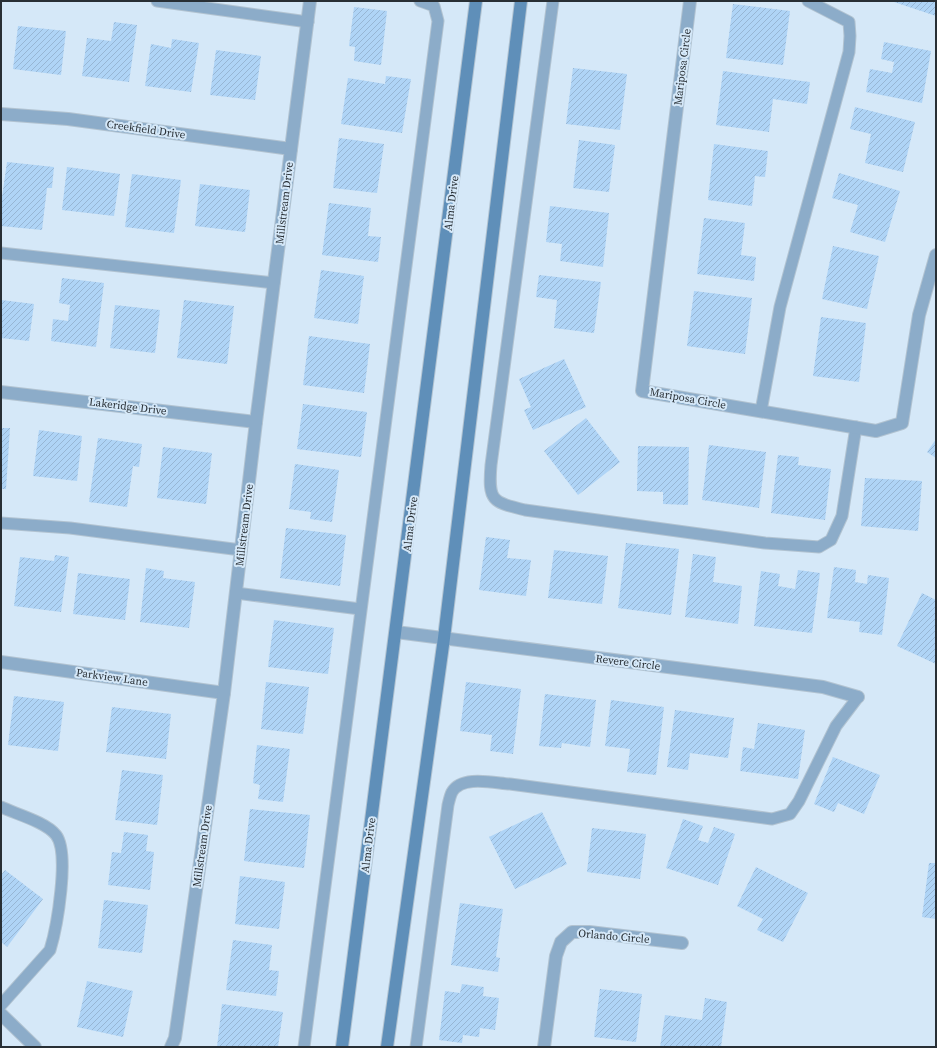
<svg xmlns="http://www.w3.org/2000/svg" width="937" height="1048" font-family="'Source Serif 4',serif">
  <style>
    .building { fill: url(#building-hatch) }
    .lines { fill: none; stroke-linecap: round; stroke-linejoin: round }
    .service-casing { stroke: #b2c3d1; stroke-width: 13 }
    .minor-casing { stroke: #b2c3d1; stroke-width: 14 }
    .secondary-casing { stroke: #b2c3d1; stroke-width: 14 }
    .service { stroke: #8cacc9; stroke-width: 11 }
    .minor { stroke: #8cacc9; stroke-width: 12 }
    .secondary { stroke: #5f8fb9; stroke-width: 12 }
    .labels { text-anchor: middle; stroke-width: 4; stroke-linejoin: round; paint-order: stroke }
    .street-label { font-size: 11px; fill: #282f35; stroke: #d5e8f8 }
  </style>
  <defs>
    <pattern id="building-hatch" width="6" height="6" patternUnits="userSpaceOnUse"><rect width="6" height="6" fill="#afd4f6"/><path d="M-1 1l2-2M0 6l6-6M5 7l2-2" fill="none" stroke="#97b6d4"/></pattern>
  </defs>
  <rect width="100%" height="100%" fill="#d5e8f8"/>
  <g class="building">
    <path d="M891,1H936V16Z"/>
    <path d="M733,4L790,11L783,65L726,58Z"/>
    <path d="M354,7L387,11L381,65L354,61L355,47L349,46Z"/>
    <path d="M114,22L137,25L129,82L82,76L87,38L111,41Z"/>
    <path d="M18,26L66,31L61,75L13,69Z"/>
    <path d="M172,39L199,43L191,92L145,86L151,44L171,48Z"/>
    <path d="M884,42L931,51L922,103L866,92L870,69L892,73L894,62L881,59Z"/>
    <path d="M216,50L261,56L255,100L210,95Z"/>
    <path d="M573,68L627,74L620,130L566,124Z"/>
    <path d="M723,71L810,82L807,104L773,99L769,132L716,125Z"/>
    <path d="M386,76L411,79L402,133L341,124L348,78L385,84Z"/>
    <path d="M855,107L915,122L903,172L865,163L871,134L850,129Z"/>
    <path d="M339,138L384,144L377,193L333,188Z"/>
    <path d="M579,140L615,145L609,192L573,188Z"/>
    <path d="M714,144L768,151L765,177L755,176L752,206L708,200Z"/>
    <path d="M7,162L54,167L52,188H47L42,230L1,226V204Z"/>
    <path d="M67,167L120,174L114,216L62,210Z"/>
    <path d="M839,173L900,191L885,242L850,232L858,205L832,198Z"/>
    <path d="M132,174L181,180L174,233L125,227Z"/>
    <path d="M200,184L250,190L245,232L195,226Z"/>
    <path d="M329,203L371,208L368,236L381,237L378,262L322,255Z"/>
    <path d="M550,206L609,213L603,267L560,261L562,244L546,242Z"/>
    <path d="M704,218L745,223L741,255L756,257L754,281L697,274Z"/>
    <path d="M833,246L879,256L867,309L822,299Z"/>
    <path d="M321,270L364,276L358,324L314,318Z"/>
    <path d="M539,275L601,282L594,333L554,328L557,300L536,297Z"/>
    <path d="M62,278L104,283L96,347L51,341L53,319L68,321L70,305L59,303Z"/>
    <path d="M694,291L752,298L745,354L687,346Z"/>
    <path d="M1,300L34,304L29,341L1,338Z"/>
    <path d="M184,300L234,306L227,364L177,358Z"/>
    <path d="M115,305L160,310L155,353L110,348Z"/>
    <path d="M821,317L866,323L859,382L813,376Z"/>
    <path d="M309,336L370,344L364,393L303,385Z"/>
    <path d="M564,359L586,407L533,430L524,410L531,407L519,379Z"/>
    <path d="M303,404L367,412L361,457L297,449Z"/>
    <path d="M586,418L620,462L578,495L544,451Z"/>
    <path d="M1,428H10L6,489H1Z"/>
    <path d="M39,430L82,436L77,481L33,476Z"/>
    <path d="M98,438L142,444L139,467L133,466L127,507L89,502Z"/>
    <path d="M936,439V458L927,452Z"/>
    <path d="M709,445L766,452L759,508L702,500Z"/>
    <path d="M638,446L689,447L688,505L663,504V492L637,491Z"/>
    <path d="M163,447L212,453L206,504L157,498Z"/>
    <path d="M778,455L799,457L798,465L831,469L825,520L771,513Z"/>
    <path d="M295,464L339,470L332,522L310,519L311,512L289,509Z"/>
    <path d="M865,478L922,481L918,531L861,526Z"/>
    <path d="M286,528L346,535L340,586L280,578Z"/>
    <path d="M486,537L510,540L507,558L531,560L526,596L479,590Z"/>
    <path d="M626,543L679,549L671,615L618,608Z"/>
    <path d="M554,550L608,556L602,604L548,598Z"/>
    <path d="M693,554L716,557L713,582L742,586L738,624L685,617Z"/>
    <path d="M55,555L69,557L61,612L14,606L20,557L54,561Z"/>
    <path d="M834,567L856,570L855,582L867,584L868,575L889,578L882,635L859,632L860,622L827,618Z"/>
    <path d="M146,568L164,571L163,578L195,582L189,628L140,622Z"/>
    <path d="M798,570L820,573L812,633L754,626L761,571L780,574L778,586L795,589Z"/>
    <path d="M78,573L130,579L125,620L73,614Z"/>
    <path d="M922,593L936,600V664L897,646Z"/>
    <path d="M274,620L334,628L328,674L268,667Z"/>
    <path d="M266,682L309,687L303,734L261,729Z"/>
    <path d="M466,682L521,689L513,754L490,751L492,735L460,731Z"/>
    <path d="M545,694L596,700L590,747L562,743L561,748L539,746Z"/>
    <path d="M14,696L64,702L58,751L8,745Z"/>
    <path d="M611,700L664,707L656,775L627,772L630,749L605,746Z"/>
    <path d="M112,707L171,714L166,759L106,752Z"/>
    <path d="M675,710L734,718L728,758L690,753L688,770L667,767Z"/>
    <path d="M758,723L805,730L798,779L740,771L743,747L754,749Z"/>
    <path d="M257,745L290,749L283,802L258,799L260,785L253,783Z"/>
    <path d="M833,757L880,775L864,814L838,803L834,812L814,804Z"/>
    <path d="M122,770L163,775L157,825L115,820Z"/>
    <path d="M250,809L310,815L304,868L244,861Z"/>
    <path d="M542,812L567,864L515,889L489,837Z"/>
    <path d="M683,819L703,826L698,840L708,843L714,827L735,834L718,885L666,868Z"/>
    <path d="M592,828L646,834L640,879L587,872Z"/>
    <path d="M124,832L148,835L146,851L154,852L150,890L108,885L112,852L121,853Z"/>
    <path d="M929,863H936V919L922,917Z"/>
    <path d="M756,867L808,893L783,942L757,930L763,919L737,906Z"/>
    <path d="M5,870L43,899L7,947L1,942V875Z"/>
    <path d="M240,876L285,882L279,929L235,924Z"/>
    <path d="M104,900L148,905L142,953L98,948Z"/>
    <path d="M460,903L503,909L496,957L500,958L498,972L451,965Z"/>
    <path d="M233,940L272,945L269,970L279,971L276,996L226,990Z"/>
    <path d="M87,981L133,991L123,1037L77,1027Z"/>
    <path d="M462,984L484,987L483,996L499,998L495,1030L480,1028L479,1037L463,1035L462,1043L439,1040L445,991L460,993Z"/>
    <path d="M600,989L642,994L636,1042L594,1037Z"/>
    <path d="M705,998L727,1002L721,1047H660L665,1015L702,1020Z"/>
    <path d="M222,1004L283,1012L278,1047H217Z"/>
  </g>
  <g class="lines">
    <defs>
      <g id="service">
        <path d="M157,1L308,22"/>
        <path d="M553,1L491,465C488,501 492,502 525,510L765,543L819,547L831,540L842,516L856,427"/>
        <path d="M1,253L274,283"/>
        <path d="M761,411L780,307L849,52L850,36L849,22L808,1"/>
        <path d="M1,523L70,528L241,550"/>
        <path d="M236,593L360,609"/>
        <path d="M1,807C16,814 46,822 56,835C70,853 57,927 50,950L1,1005"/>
        <path d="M304,1047L438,21L434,6L420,1"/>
        <path d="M416,1047L448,805C449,801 450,796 452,792C462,775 494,783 510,784L772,819L790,814L799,801L836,726L858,697"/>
      </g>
      <g id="minor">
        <path d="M690,1L642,391L876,431L902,423L919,315L936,255"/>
        <path d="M1,114L68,119L291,149"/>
        <path d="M1,392L256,422"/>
        <path d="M396,632L823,687L858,697"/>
        <path d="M1,662L224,693"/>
        <path d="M1,1014L35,1047"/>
        <path d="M171,1047L175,1038L224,693L256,422L310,1"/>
        <path d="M544,1047L556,956L561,942L572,932H589L682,943"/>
      </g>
      <g id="secondary">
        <path d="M342,1047L476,1"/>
        <path d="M387,1047L444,638L521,1"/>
      </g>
    </defs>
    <use href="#service" class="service-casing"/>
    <use href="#minor" class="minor-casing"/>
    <use href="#secondary" class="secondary-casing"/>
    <use href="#service" class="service"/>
    <use href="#minor" class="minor"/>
    <use href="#secondary" class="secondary"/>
  </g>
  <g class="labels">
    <g class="street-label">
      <text transform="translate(682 67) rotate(-83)" y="4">Mariposa Circle</text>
      <text transform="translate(146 129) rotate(8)" y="4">Creekfield Drive</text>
      <text transform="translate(284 203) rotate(-83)" y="4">Millstream Drive</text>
      <text transform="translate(451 203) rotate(-83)" y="4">Alma Drive</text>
      <text transform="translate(688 398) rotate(10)" y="4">Mariposa Circle</text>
      <text transform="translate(128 406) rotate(7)" y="4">Lakeridge Drive</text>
      <text transform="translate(410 524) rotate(-83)" y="4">Alma Drive</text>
      <text transform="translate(244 525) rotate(-83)" y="4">Millstream Drive</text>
      <text transform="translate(628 662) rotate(7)" y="4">Revere Circle</text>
      <text transform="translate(112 677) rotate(8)" y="4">Parkview Lane</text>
      <text transform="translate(368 845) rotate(-83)" y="4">Alma Drive</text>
      <text transform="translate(202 846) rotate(-82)" y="4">Millstream Drive</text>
      <text transform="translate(614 936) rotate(5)" y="4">Orlando Circle</text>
    </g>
  </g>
  <rect width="937" height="1048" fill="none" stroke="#282f35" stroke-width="4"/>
</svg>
